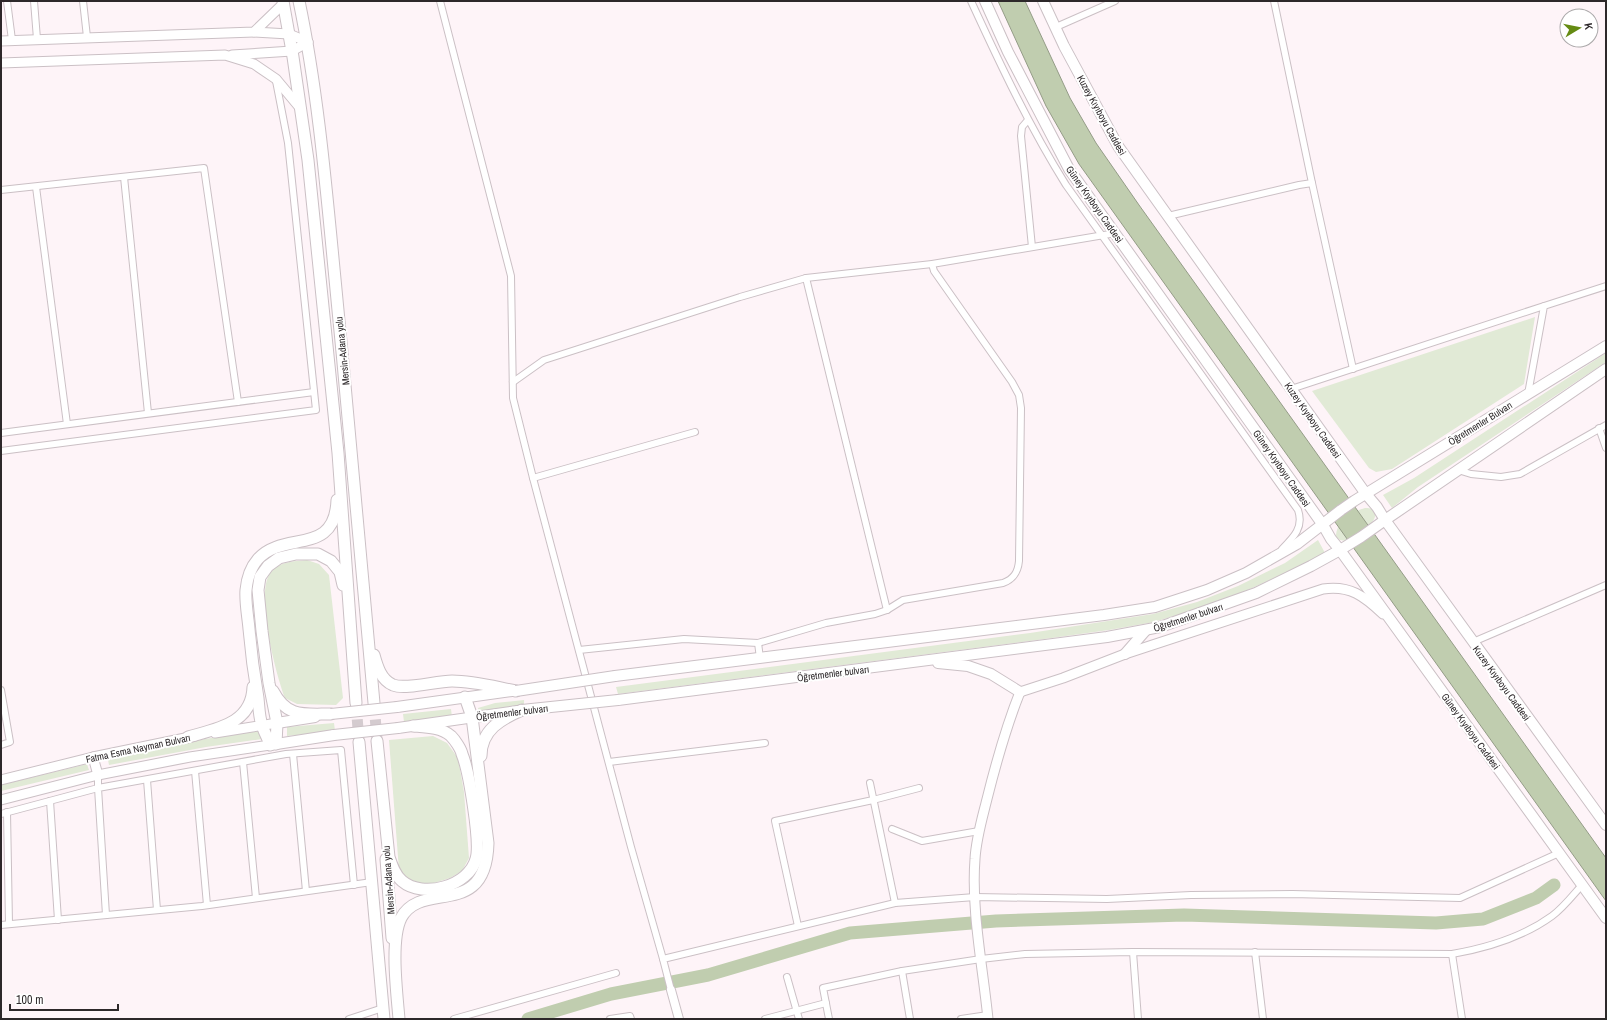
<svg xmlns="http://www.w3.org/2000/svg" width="1607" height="1020" font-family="'Archivo Narrow',sans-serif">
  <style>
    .green { fill: #e1ead6 }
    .water { fill: #c0cdaf; stroke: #949c87 }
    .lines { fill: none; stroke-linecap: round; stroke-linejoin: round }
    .river { stroke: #c0cdaf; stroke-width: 13 }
    .trunk-tunnel { stroke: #d4cbcf; stroke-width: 11; stroke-dasharray: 11 5.5; stroke-linecap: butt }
    .minor-casing { stroke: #cbc0c5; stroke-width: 8 }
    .tertiary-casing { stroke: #cbc0c5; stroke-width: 10 }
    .secondary-casing { stroke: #cbc0c5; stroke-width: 11 }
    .primary-casing { stroke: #cbc0c5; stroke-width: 12 }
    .trunk-casing { stroke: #cbc0c5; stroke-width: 13 }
    .minor { stroke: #fff; stroke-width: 6 }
    .tertiary { stroke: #fff; stroke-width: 8 }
    .secondary { stroke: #fff; stroke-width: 9 }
    .primary { stroke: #fff; stroke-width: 10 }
    .trunk { stroke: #fff; stroke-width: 11 }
    .primary-bridge-casing { stroke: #cbc0c5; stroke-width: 12; stroke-linecap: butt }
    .primary-bridge { stroke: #fff; stroke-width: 10 }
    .labels { text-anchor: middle; stroke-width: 4; stroke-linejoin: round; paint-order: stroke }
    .street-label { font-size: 10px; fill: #2d282a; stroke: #fff }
  </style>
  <rect width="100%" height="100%" fill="#fef4f8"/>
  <g class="green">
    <path d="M1535,317L1524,384L1392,469L1376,472L1369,468L1312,391Z"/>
    <path d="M1606,353V362L1418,487L1392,508L1383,495L1414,478Z"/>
    <path d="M1365,508C1369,508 1373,508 1375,513C1378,524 1353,536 1346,541L1340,540L1336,537C1336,521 1351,512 1365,508Z"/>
    <path d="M1318,540L1325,553L1290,571L1241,593L1197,609L1154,622L1109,630L1030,641L618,694L616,687L1030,633L1153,614L1197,602L1238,586L1285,563Z"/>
    <path d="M307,560L319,564L329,575L343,698L336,705L297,704L285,698C276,674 256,598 269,575C276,562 294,561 307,560Z"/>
    <path d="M524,700V707L479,713L478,708L495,703Z"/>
    <path d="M451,709L452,717L404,722L403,714Z"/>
    <path d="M334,723L335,731L287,736V727Z"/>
    <path d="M261,730L262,739L206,747L109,765L108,760L205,739Z"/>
    <path d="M433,736L447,743L458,758L464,792L469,858L462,871L450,878L431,884L411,882L399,870L389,740Z"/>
    <path d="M87,764L89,770L1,791V785Z"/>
  </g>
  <path class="water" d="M998,1H1025L1070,98L1096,143L1139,205L1606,858V901L1079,164L1046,106Z"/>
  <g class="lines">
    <path class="river" d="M528,1019L611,994L708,975L850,933L996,921L1184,915L1436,923L1483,919L1536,898L1554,885"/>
    <g class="trunk-tunnel">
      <path d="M356,703L359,742"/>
      <path d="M374,703L377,740"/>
    </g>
    <defs>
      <g id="minor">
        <path d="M7,1L12,40"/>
        <path d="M34,1L37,39"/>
        <path d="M83,1L87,37"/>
        <path d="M440,1L511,276L513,398L533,478"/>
        <path d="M971,1C1000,64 1029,126 1066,185L1298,510C1304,527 1294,537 1282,549"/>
        <path d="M1274,1L1312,183"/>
        <path d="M1056,27L1115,1"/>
        <path d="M1028,120L1022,127L1021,136L1032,247"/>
        <path d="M124,177L148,413"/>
        <path d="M36,187L67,424"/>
        <path d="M1,190L204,168L238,402"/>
        <path d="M1168,216L1299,185L1312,183L1353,369"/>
        <path d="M806,278L887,610"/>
        <path d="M513,382L544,360L740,297L806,278L932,264L1116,233"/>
        <path d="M1291,389L1544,306"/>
        <path d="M1528,394L1544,306L1606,286"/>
        <path d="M1599,428L1606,448"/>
        <path d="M1,433L314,392"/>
        <path d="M1,451L316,410L288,143L276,81"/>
        <path d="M1458,470L1471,474L1501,477L1520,474L1606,425"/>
        <path d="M1473,642L1606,585"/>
        <path d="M758,643L760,658"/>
        <path d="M579,650L684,639L758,643L826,623L875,614L887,610L903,600L1003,583C1014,579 1018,572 1019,561L1021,408L1019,395L1012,382L934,271L932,264"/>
        <path d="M1,690L10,742L1,745"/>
        <path d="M293,754L306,891"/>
        <path d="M243,762L256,898"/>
        <path d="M609,762L765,743"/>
        <path d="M195,771L207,905"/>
        <path d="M147,780L157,910"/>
        <path d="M870,783L895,903"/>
        <path d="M50,801L58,920"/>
        <path d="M7,812L9,924"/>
        <path d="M1,814L98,788V775"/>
        <path d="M892,829L922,841L979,831"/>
        <path d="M106,915L98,788L286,754L341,750L354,885"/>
        <path d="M1,925L202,906L372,882"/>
        <path d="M798,926L775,821L873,800L919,788"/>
        <path d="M1133,952L1138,1019"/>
        <path d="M1255,952L1263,1019"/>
        <path d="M1452,954L1462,1019"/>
        <path d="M663,959L631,847L533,478L695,432"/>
        <path d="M902,971L910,1019"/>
        <path d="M787,977L799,1019"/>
        <path d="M671,990L663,959L895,903L975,897L1107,899L1191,895L1292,894L1460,898L1559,853"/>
        <path d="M349,1019L383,1008"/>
        <path d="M454,1019L616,973"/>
        <path d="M610,1019L630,1016L631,1019"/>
        <path d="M765,1019L826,1003"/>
        <path d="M829,1019L823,988L902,971L981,959L1025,954L1133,952L1452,954C1487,948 1523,937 1552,916C1563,908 1573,895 1582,885"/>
        <path d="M961,1019L988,1015"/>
      </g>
      <path id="tertiary" d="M671,990L679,1019"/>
      <g id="secondary">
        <path d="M254,32L289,34L308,42"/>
        <path d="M1,41L254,32L283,4"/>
        <path d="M232,55L292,51L308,42"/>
        <path d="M1,63L225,55L254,64L276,79L301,109"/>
        <path d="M215,733L277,723"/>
        <path d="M93,757L98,775"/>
        <path d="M1,780L93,757L195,736"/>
        <path d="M1,800L98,775L190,757L270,745"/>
        <path d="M988,1019C983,968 971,910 975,859C976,839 982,819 987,799C996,763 1006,727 1020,692L1063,678L1125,654L1323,589C1350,585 1364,596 1383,614"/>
      </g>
      <g id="primary">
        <path d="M985,1L1008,52L1069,169L1323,525L1331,539L1340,550L1606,918"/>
        <path d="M1043,1L1064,46L1118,146L1366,494L1377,507L1385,520L1606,825"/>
        <path d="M1125,654L1146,630"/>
        <path d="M938,663L968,666L991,674L1020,692"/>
        <path d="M615,676L1104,615L1155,607L1207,590L1246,573L1297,544L1341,510L1354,501L1606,346"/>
        <path d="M618,700L1107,637L1160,627L1256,593L1311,566L1340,550L1361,537L1385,520L1606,369"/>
        <path d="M397,707L512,691"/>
        <path d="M277,723L315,717"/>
        <path d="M398,728L517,711"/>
        <path d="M270,745L334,735"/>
      </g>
      <g id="trunk">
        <path d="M283,1L293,57L308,160L338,453L356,703"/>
        <path d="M299,1C318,92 326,186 335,279C349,420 360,561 374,703"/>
        <path d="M374,655C377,666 381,680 393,685C406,690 436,681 452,681C474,681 495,687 516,691"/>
        <path d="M273,691C287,718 304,714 331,714"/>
        <path d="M188,737C216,729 252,724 253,687"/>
        <path d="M377,741L389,857C392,866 395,875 402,881C423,899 469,886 476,859C481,843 469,771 462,754C461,749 455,740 451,736C441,727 425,727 413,726"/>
        <path d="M359,742L384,1019"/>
        <path d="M276,744L277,723L269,683L262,631L258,590L260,577L268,566L279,558L296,554H318L331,561L340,572L343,585"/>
        <path d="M270,745C268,738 264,732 262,725C259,717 259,707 258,698C254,675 251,652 249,629C248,617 245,602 246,590C247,579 251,567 258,559C284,530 335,557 337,500"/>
        <path d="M481,756C481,730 501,719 522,710"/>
        <path d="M386,859L392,938"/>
        <path d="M399,1019C397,994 390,940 401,918C422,879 486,921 488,843L472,717L465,697"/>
      </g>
    </defs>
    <use href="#minor" class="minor-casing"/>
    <use href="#tertiary" class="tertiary-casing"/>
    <use href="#secondary" class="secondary-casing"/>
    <use href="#primary" class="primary-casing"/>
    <use href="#trunk" class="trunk-casing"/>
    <use href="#minor" class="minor"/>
    <use href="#tertiary" class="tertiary"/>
    <use href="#secondary" class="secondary"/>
    <use href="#primary" class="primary"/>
    <use href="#trunk" class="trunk"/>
    <defs>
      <g id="primary-bridge">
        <path d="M516,691L615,676"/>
        <path d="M522,710L618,700"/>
        <path d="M331,714L397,707"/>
        <path d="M334,735L398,728"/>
      </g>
    </defs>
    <use href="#primary-bridge" class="primary-bridge-casing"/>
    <use href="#primary-bridge" class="primary-bridge"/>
  </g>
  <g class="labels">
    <g class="street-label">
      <text transform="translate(1102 115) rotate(61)" y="4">Kuzey Kıyıboyu Caddesi</text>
      <text transform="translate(1095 204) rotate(55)" y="4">Güney Kıyıboyu Caddesi</text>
      <text transform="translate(342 351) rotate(-96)" y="4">Mersin-Adana yolu</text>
      <text transform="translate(1313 420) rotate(55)" y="4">Kuzey Kıyıboyu Caddesi</text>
      <text transform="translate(1480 423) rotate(-32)" y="4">Öğretmenler Bulvarı</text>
      <text transform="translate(1282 468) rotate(55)" y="4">Güney Kıyıboyu Caddesi</text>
      <text transform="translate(1188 617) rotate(-18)" y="4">Öğretmenler bulvarı</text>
      <text transform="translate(833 673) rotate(-7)" y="4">Öğretmenler bulvarı</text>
      <text transform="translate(1502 683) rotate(54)" y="4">Kuzey Kıyıboyu Caddesi</text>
      <text transform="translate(512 712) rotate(-7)" y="4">Öğretmenler bulvarı</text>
      <text transform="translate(1471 731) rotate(54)" y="4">Güney Kıyıboyu Caddesi</text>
      <text transform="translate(138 748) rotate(-12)" y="4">Fatma Esma Nayman Bulvarı</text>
      <text transform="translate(388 880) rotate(-94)" y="4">Mersin-Adana yolu</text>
    </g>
  </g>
  <rect width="1607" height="1020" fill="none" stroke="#2d282a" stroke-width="4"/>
  <g transform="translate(1579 28) rotate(80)"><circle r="19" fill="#ffffff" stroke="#aba9aa"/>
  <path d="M0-3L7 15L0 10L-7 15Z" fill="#658b13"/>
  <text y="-6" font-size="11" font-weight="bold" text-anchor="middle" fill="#2d282a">K</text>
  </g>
  <path d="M10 1004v6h108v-6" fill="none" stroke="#2d282a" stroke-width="2"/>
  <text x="16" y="1004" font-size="12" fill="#2d282a" stroke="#ffffff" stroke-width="3" paint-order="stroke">100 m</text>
</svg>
